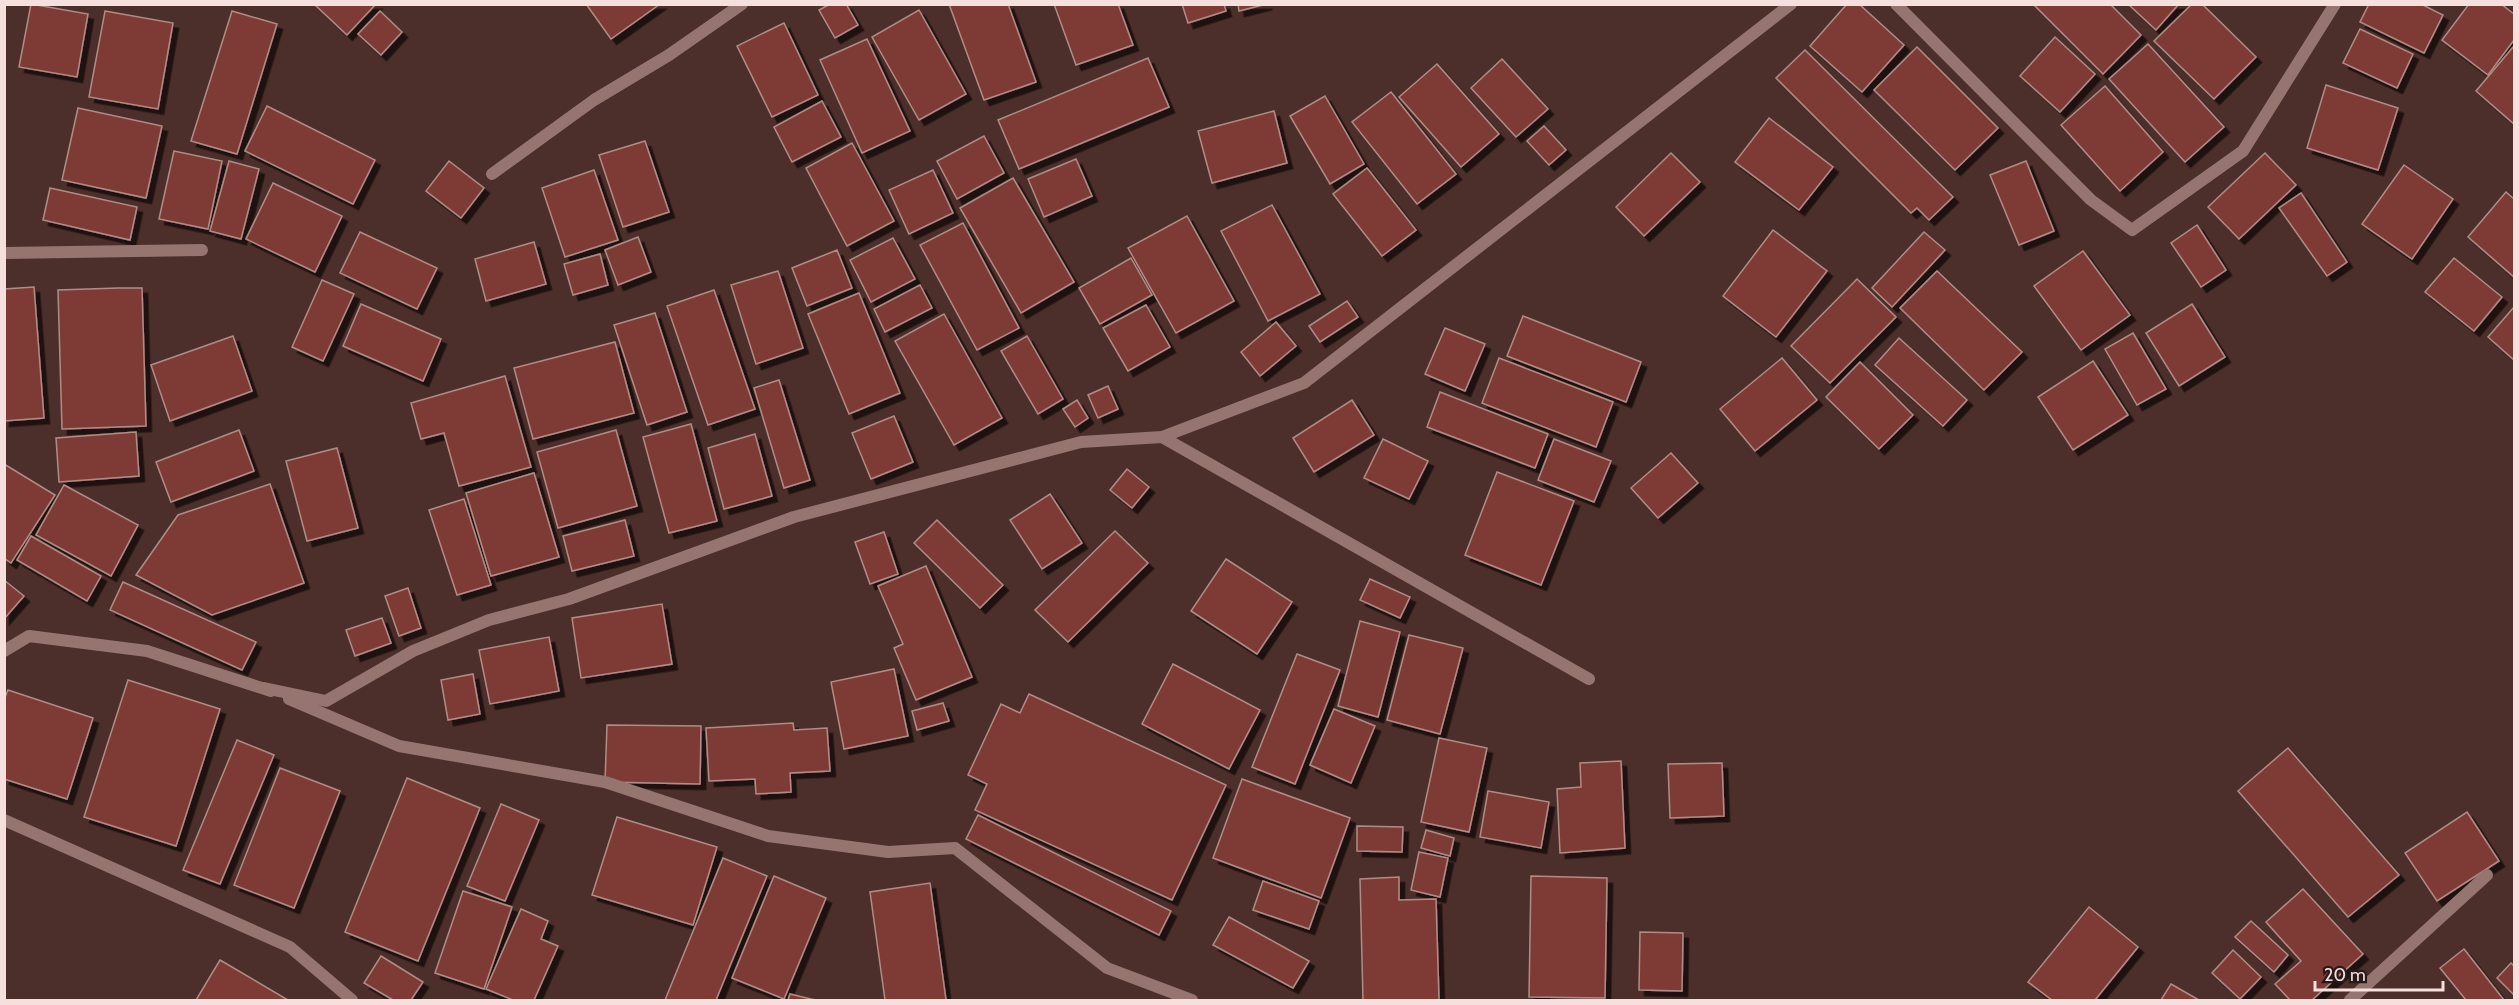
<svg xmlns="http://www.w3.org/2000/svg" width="2519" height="1005" font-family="Cabin,sans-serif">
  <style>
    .building { fill: #7e3b34; stroke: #b18c87; stroke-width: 1.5; filter: url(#shadow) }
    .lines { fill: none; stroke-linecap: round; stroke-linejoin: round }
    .minor { stroke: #967571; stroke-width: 12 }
  </style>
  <defs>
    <filter id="shadow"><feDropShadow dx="5.5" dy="5.5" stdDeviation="0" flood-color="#0009"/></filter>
  </defs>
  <rect width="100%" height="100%" fill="#4c2e2a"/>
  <g class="building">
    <path d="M31,4L88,14L77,77L19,67Z"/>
    <path d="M314,4H376L347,35Z"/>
    <path d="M586,4H660L611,39Z"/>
    <path d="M830,4H846L858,25L835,38L819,10Z"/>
    <path d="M949,4H1008L1036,82L984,100Z"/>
    <path d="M1054,4H1118L1133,45L1076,65Z"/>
    <path d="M1182,4H1224L1226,11L1188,23Z"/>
    <path d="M1238,4H1267L1239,11Z"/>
    <path d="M1847,4H1859L1904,45L1862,92L1810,46Z"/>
    <path d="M2033,4H2110L2141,35L2103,74Z"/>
    <path d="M2128,4H2179L2156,30Z"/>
    <path d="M2192,4H2202L2256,57L2214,99L2154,41Z"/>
    <path d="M2369,4H2421L2443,15L2424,53L2360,22Z"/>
    <path d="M2469,4H2501L2514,14V40L2488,75L2442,40Z"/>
    <path d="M919,10L966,94L919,120L872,37Z"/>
    <path d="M105,11L173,23L158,109L89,97Z"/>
    <path d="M232,11L277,24L237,154L191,141Z"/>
    <path d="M380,11L402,32L381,55L358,34Z"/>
    <path d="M784,23L818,95L772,117L737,46Z"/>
    <path d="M2360,29L2413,54L2397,88L2343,63Z"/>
    <path d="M2055,37L2095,74L2060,112L2020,76Z"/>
    <path d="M867,39L910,131L862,153L820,60Z"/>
    <path d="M2148,44L2224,127L2185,162L2109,79Z"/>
    <path d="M2514,46V124L2476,91Z"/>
    <path d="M1917,47L1998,128L1955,170L1874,90Z"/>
    <path d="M1805,50L1953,197L1929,220L1917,208L1911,213L1776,78Z"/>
    <path d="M1148,58L1169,107L1019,169L998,120Z"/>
    <path d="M1502,59L1548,109L1516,137L1471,88Z"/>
    <path d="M1437,64L1499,134L1461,167L1399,97Z"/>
    <path d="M2326,85L2398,108L2378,170L2307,148Z"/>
    <path d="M2105,86L2163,152L2120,191L2061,125Z"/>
    <path d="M1391,92L1456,174L1417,204L1352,122Z"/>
    <path d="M1325,96L1364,164L1330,184L1290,116Z"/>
    <path d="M822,101L841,137L792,162L774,127Z"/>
    <path d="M267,106L375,160L353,204L245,151Z"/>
    <path d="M78,108L162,126L146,198L62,180Z"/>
    <path d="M1274,111L1287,163L1212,183L1198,131Z"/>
    <path d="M1769,118L1833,167L1799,210L1735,162Z"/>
    <path d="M1544,126L1566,150L1549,165L1527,141Z"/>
    <path d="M984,136L1004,173L957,199L937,161Z"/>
    <path d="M645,141L669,212L623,227L599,155Z"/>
    <path d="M852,143L894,221L847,246L806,168Z"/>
    <path d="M174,151L222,161L208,229L159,219Z"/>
    <path d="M1671,153L1700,182L1644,236L1616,207Z"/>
    <path d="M2265,153L2296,185L2239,239L2208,207Z"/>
    <path d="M1076,159L1092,196L1044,217L1028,179Z"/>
    <path d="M229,161L259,169L241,239L210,231Z"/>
    <path d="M449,161L484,188L461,218L426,191Z"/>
    <path d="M2026,161L2054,231L2019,245L1990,175Z"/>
    <path d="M2404,165L2453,199L2412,259L2362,224Z"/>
    <path d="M1367,168L1416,230L1382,256L1333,194Z"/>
    <path d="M594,170L618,240L565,257L542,188Z"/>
    <path d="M933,170L953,213L909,234L889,190Z"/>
    <path d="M1013,178L1074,282L1021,313L960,208Z"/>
    <path d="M273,183L342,216L315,272L246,239Z"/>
    <path d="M50,188L137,207L130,240L43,220Z"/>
    <path d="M2506,192L2514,199V277L2468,237Z"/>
    <path d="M2301,193L2347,262L2327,276L2279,208Z"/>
    <path d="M1272,205L1320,294L1268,321L1221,231Z"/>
    <path d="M1187,216L1234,301L1176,333L1128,248Z"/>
    <path d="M963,223L1019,328L977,350L920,245Z"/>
    <path d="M2197,225L2226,270L2201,287L2171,243Z"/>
    <path d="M1773,230L1827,271L1776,337L1723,296Z"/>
    <path d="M360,232L437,268L417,309L340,273Z"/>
    <path d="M1924,232L1945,250L1892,307L1872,288Z"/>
    <path d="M638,237L651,272L618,285L605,250Z"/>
    <path d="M893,238L915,279L871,302L850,260Z"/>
    <path d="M534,242L546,284L486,301L475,259Z"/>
    <path d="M837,250L852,288L807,306L792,268Z"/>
    <path d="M2083,251L2130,315L2081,350L2034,286Z"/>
    <path d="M600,254L608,285L573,295L564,264Z"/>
    <path d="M1131,258L1152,295L1100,324L1079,288Z"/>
    <path d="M2454,258L2502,297L2474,331L2425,292Z"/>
    <path d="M778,271L803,348L756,364L731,285Z"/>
    <path d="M1937,271L2022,352L1984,390L1900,308Z"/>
    <path d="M1857,279L1896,317L1830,383L1791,346Z"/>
    <path d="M322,280L354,294L323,361L292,347Z"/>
    <path d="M920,285L932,308L885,332L874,309Z"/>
    <path d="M34,287L44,418L4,421V289Z"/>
    <path d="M118,288H142L146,426L62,429L58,290Z"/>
    <path d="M714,290L755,409L708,425L667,306Z"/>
    <path d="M859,293L900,393L849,414L808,314Z"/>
    <path d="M1347,301L1358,317L1320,342L1309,326Z"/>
    <path d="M361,304L441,339L423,381L343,346Z"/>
    <path d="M2192,304L2225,357L2179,386L2146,333Z"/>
    <path d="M1146,305L1170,347L1128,371L1103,328Z"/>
    <path d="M2514,307V360L2488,337Z"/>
    <path d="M655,313L687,412L647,425L614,325Z"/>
    <path d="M944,314L1002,418L954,445L895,341Z"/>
    <path d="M1523,316L1641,362L1626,402L1507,356Z"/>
    <path d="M1276,322L1296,346L1260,376L1241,352Z"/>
    <path d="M1445,328L1485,344L1465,391L1425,374Z"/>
    <path d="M2133,333L2166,389L2137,405L2105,349Z"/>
    <path d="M233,336L252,391L170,421L151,365Z"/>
    <path d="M1027,336L1063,399L1038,414L1001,351Z"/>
    <path d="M1899,338L1967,400L1943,426L1875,365Z"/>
    <path d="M615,342L634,413L533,439L514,368Z"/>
    <path d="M1499,358L1613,402L1596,447L1482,403Z"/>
    <path d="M1782,358L1817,400L1755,451L1720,409Z"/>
    <path d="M2093,361L2128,415L2073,450L2038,397Z"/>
    <path d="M1860,362L1913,415L1879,449L1826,397Z"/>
    <path d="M505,376L531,467L459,486L444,433L421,439L411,403Z"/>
    <path d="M779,380L810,480L784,488L754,388Z"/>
    <path d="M1108,386L1118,409L1098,418L1088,395Z"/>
    <path d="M1440,392L1548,434L1535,468L1427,427Z"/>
    <path d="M1077,400L1088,418L1075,427L1063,409Z"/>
    <path d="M1352,400L1374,435L1314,472L1293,438Z"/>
    <path d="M894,416L913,462L871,479L852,433Z"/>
    <path d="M691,424L717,521L669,533L643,437Z"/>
    <path d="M239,430L254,471L171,502L156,462Z"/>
    <path d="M616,430L637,506L558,528L537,452Z"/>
    <path d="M136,432L139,476L59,482L56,438Z"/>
    <path d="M755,434L772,496L724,509L708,448Z"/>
    <path d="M1383,439L1428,461L1409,499L1364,478Z"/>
    <path d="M1554,439L1611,461L1594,502L1538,480Z"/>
    <path d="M337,448L358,528L307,541L286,461Z"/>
    <path d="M1671,453L1698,483L1658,518L1631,488Z"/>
    <path d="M4,464L55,495L11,563L4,558Z"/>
    <path d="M1127,469L1149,487L1132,508L1110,490Z"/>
    <path d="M1497,472L1574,501L1541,585L1465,555Z"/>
    <path d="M534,473L559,557L491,576L466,493Z"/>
    <path d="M270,484L304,583L212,615L136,575L178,515Z"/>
    <path d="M64,485L138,525L111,576L36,535Z"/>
    <path d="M1050,494L1082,543L1042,569L1010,520Z"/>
    <path d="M464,499L491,585L457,595L429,510Z"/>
    <path d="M625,520L634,556L572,571L563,536Z"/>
    <path d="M937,520L1003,585L980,608L914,543Z"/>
    <path d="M1115,531L1148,563L1068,642L1035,610Z"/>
    <path d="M884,532L898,574L870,584L855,542Z"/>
    <path d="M31,536L101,576L87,601L17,560Z"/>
    <path d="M1226,559L1292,602L1257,654L1191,611Z"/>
    <path d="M926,566L972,677L916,700L894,648L903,644L878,586Z"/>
    <path d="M1370,579L1410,597L1400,618L1360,600Z"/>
    <path d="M4,580L24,596L4,619Z"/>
    <path d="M123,582L256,642L242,670L110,610Z"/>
    <path d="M408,588L421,628L399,636L385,596Z"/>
    <path d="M662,604L672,664L581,678L572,618Z"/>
    <path d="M382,618L391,643L355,656L346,630Z"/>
    <path d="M1360,621L1400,632L1378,717L1338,706Z"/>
    <path d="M1409,635L1463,648L1440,734L1387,720Z"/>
    <path d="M549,637L559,691L490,704L479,650Z"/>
    <path d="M1297,654L1340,670L1295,784L1252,767Z"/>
    <path d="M1173,664L1260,710L1229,769L1142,724Z"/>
    <path d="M894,669L908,736L844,749L831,682Z"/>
    <path d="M473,674L480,714L448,720L441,680Z"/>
    <path d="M128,680L220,709L176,846L84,817Z"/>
    <path d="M8,690L93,718L67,799L4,779V700Z"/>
    <path d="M1029,694L1226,785L1172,900L975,810L987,784L968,775L1001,704L1020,713Z"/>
    <path d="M943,703L949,721L917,730L912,711Z"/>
    <path d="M1334,709L1375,726L1351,783L1310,765Z"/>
    <path d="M793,723L794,730L827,728L830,771L790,773L791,792L756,794L755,779L709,781L706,728Z"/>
    <path d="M607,725L701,726L700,784L605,782Z"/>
    <path d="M1439,738L1487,748L1469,832L1421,822Z"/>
    <path d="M237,740L274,755L220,884L183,870Z"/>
    <path d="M2288,748L2399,875L2348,917L2238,791Z"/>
    <path d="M1621,761L1625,848L1560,853L1557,789L1581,787L1580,763Z"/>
    <path d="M1722,763L1724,816L1670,818L1668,764Z"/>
    <path d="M280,768L340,791L294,908L234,885Z"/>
    <path d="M407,778L480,808L418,961L345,932Z"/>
    <path d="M1242,779L1350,818L1321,898L1213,858Z"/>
    <path d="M1488,791L1549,802L1541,848L1480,837Z"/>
    <path d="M501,804L539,820L505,901L467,886Z"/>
    <path d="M2467,812L2499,861L2437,901L2405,853Z"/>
    <path d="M978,815L1171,911L1159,935L966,839Z"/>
    <path d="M617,817L717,847L693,925L592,895Z"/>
    <path d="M1357,826L1403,827L1402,852L1357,851Z"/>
    <path d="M1426,830L1454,838L1450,856L1421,848Z"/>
    <path d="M1419,852L1448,858L1440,897L1411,890Z"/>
    <path d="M723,858L767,876L716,1000H665Z"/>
    <path d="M774,876L826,898L784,999L732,978Z"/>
    <path d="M1531,876L1607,878L1605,998L1529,997Z"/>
    <path d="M1399,877V900L1436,899L1439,1000H1363L1360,879Z"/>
    <path d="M1263,881L1319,901L1309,929L1253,910Z"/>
    <path d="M930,883L946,1000H885L870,892Z"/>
    <path d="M2303,889L2363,954L2312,1000H2290L2275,984L2301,961L2266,922Z"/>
    <path d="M463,891L512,907L484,989L435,973Z"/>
    <path d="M2089,907L2138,947L2095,1000H2052L2028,982Z"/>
    <path d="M521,909L548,921L541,939L558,946L534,1000H513L486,989Z"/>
    <path d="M1229,917L1309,961L1293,988L1213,945Z"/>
    <path d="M2251,921L2288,955L2274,972L2235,937Z"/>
    <path d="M1640,932L1683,933L1682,991L1639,990Z"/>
    <path d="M2464,949L2504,1000H2466L2440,968Z"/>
    <path d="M2233,950L2261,977L2240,999L2212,973Z"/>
    <path d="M381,956L423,982L411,1000H393L364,983Z"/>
    <path d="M220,960L288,1000H196Z"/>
    <path d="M2511,963L2514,966V995L2497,978Z"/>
    <path d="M2171,984L2199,1000H2161Z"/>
    <path d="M790,994L811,999L816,1000H788Z"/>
  </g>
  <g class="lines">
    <g class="minor">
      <path d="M1896,4L2091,200L2132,230L2243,151L2335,4"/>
      <path d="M492,174L594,100L669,55L742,4"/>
      <path d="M4,253L202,250"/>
      <path d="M1162,437L1589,679"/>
      <path d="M4,651L29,636L147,651L271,691"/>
      <path d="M264,688L326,701L413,651L489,620L569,599L794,517L1081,442L1162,437L1304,383L1791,4"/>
      <path d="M289,699L399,746L605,782L768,836L888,852L955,848L1107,968L1192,1000"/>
      <path d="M4,820L290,947L352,1000"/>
      <path d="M2350,1000L2487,875"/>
    </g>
  </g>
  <rect width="2519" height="1005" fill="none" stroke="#f5e0dd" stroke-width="12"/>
  <path d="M2315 981v9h128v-9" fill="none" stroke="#f5e0dd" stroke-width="3"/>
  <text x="2324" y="981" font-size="18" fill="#f5e0dd" stroke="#291a19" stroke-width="4.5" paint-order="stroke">20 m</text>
</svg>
